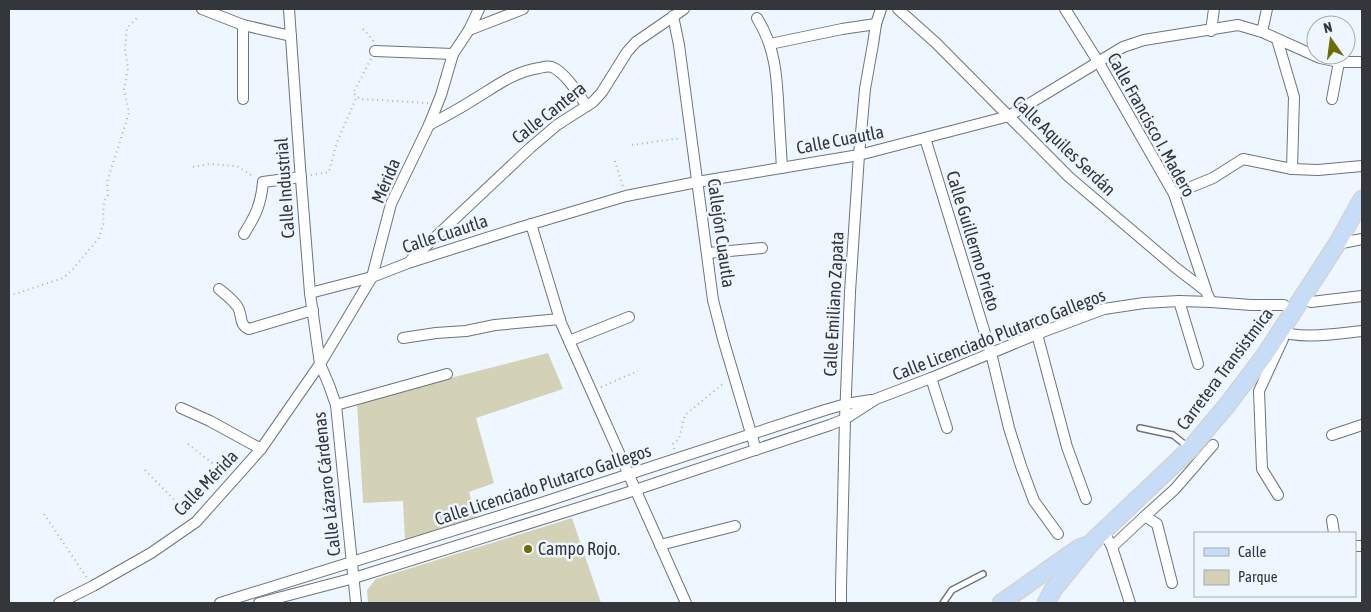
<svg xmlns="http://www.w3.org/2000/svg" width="1371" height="612" font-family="'Asap Condensed',sans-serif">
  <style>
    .green { fill: #d3d2b7 }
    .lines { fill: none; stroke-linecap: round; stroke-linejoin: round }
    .service-casing { stroke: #6c747f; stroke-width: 8 }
    .minor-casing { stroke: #6c747f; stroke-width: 12 }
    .primary-casing { stroke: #d2d3d4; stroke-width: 19 }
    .path { stroke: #abb1b9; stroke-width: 2; stroke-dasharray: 1 4; stroke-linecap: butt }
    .service { stroke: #fff; stroke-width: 5 }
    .minor { stroke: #fff; stroke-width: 10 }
    .primary { stroke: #c7dcf6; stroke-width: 16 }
    .poi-dot { fill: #726a04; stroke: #eef6ff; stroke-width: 2 }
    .labels { text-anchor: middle; stroke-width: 5; stroke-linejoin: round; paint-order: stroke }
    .street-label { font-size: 18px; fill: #33373c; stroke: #eef6ff }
    .poi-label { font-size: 18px; fill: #33373c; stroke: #eef6ff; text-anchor: start }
  </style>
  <rect width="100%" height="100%" fill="#eef6ff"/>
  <g class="green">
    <path d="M548,353L563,389L476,418L494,483L469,492L476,517L405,540L403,501L363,503L357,402Z"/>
    <path d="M572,518L601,603H368L367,590L376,579Z"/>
  </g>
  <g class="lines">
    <defs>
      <g id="service">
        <path d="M1140,428L1173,435L1188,447"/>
        <path d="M943,603L952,590L983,574"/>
      </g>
      <g id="minor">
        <path d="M202,9L243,25L291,36"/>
        <path d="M289,9L300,167L310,293L320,364L329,385L336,405L356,603"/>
        <path d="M898,9L936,43L1069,177L1176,268L1206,291L1211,302"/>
        <path d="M1065,9L1099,63L1174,194L1206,290"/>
        <path d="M673,16L679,45L713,300L723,339L756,450"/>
        <path d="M757,18C777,50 777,81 779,118C780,135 781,151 782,168"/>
        <path d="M243,25V99"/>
        <path d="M469,30L523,9"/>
        <path d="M1211,31L1214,9"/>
        <path d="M1262,32L1267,9"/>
        <path d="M1277,39L1294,97L1292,169"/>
        <path d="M770,44L842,29L876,24"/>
        <path d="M375,51L453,54"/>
        <path d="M1332,99L1339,62"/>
        <path d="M429,125C444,117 459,109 473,100C495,87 513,72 539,68C544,67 550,65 554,68C567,75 578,94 587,106"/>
        <path d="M925,138L991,353L1009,428L1021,466L1034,501L1058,534"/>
        <path d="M1174,194L1213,178L1243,159L1292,169L1318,170L1362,166"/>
        <path d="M531,224L561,323L686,603"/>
        <path d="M244,234C256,215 261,204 263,182L301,177"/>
        <path d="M1337,244L1362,239"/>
        <path d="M708,253L762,248"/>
        <path d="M411,260L530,148L557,125L593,102L602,92L627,52L636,42L684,9"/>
        <path d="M219,289C225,294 232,299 237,306C243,314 238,325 249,329L313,310"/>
        <path d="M310,293L372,277L408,263L515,229L626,196L697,182L859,155L1009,116L1123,47L1144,40L1238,25L1262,32L1320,58L1339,62H1362"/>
        <path d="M1179,301L1198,364"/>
        <path d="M1311,302L1362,296"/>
        <path d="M1280,331C1301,340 1340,333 1362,331"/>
        <path d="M1037,334L1067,447L1086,499"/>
        <path d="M403,338L436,333L466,331L495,325L560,319"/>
        <path d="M569,341L629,317"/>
        <path d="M931,378L947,428"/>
        <path d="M336,405L447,374"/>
        <path d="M181,408L210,421L261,449"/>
        <path d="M1332,435L1362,425"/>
        <path d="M1278,495L1262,469L1259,391L1283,339"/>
        <path d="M1145,516L1157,524L1172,583"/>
        <path d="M1332,520L1334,533"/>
        <path d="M1104,532L1112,547L1130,603"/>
        <path d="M660,545L735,526"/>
        <path d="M1355,546H1362"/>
        <path d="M1112,547L1145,516L1175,489L1213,445"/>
        <path d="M59,603L93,586L151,553L196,522L261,449L320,364L372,277L391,204L429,125L441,95L453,54L469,30L479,9"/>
        <path d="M220,603L538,504L825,410L846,404L871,400"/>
        <path d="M259,603L354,578L626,493L830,425L845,419L876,399L931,378L1037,334L1104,309L1144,303L1179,301L1211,302L1251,305H1284"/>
        <path d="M841,603V587L845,419L850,292L859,155L865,89L873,44L876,24L881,9"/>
      </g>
      <g id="primary">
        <path d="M1001,603L1079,548L1084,546"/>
        <path d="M1046,603L1053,590L1092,542L1190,449L1228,404L1265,355L1337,244L1362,199"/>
      </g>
    </defs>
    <use href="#service" class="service-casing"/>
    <use href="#minor" class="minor-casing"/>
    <use href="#primary" class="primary-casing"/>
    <g class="path">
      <path d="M363,29L373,40V42"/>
      <path d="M371,59L353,93L360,99L428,103"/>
      <path d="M632,145L681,138"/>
      <path d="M615,161L623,187"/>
      <path d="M193,167L209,164L237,166L254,177"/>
      <path d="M311,175L329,172L337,142L357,96"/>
      <path d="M9,296L63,278L73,269L99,238L104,221L103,217L104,201L108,195L107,182L129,113L124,89L128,68L125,49L127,28L138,17"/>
      <path d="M601,387L638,371"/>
      <path d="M188,444L226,474"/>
      <path d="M674,449L673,443L679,439L685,415L725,382"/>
      <path d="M145,470L189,515"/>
      <path d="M44,514L87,578"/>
    </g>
    <use href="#service" class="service"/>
    <use href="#minor" class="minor"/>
    <use href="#primary" class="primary"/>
  </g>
  <circle class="poi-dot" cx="528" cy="549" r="5"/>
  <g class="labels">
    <g class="street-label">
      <text transform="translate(549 113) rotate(-38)" y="6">Calle Cantera</text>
      <text transform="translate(1151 125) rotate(61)" y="6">Calle Francisco I. Madero</text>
      <text transform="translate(840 140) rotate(-11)" y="6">Calle Cuautla</text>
      <text transform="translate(1064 146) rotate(44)" y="6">Calle Aquiles Serdán</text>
      <text transform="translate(386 181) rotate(-67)" y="6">Mérida</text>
      <text transform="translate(285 188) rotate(-94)" y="6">Calle Industrial</text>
      <text transform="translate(721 233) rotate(82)" y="6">Callejón Cuautla</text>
      <text transform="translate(445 234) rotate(-18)" y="6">Calle Cuautla</text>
      <text transform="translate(973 241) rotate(73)" y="6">Calle Guillermo Prieto</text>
      <text transform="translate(834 304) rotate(-87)" y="6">Calle Emiliano Zapata</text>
      <text transform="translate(999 335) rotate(-21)" y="6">Calle Licenciado Plutarco Gallegos</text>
      <text transform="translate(1225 369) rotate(-53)" y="6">Carretera Transistmica</text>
      <text transform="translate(206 483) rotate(-46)" y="6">Calle Mérida</text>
      <text transform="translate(327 484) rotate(-96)" y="6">Calle Lázaro Cárdenas</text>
      <text transform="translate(543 485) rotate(-18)" y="6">Calle Licenciado Plutarco Gallegos</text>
    </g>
    <g class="poi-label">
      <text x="538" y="555">Campo Rojo.</text>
    </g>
  </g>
  <rect width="1371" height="612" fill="none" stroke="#33373c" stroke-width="20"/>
  <rect x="1194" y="532" width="162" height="65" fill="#eef6ff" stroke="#a3aab1"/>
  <rect x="1204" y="548" width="25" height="8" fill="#c7dcf6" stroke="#a3aab1"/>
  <text x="1238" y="557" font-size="15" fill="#33373c">Calle</text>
  <rect x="1204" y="570" width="25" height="15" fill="#d3d2b7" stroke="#a3aab1"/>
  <text x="1238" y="582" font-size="15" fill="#33373c">Parque</text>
  <g transform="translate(1331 40) rotate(346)"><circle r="24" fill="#eef6ff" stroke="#a3aab1"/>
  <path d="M0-4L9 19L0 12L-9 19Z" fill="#726a04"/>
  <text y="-8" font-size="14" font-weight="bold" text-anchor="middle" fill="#33373c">N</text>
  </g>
</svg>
